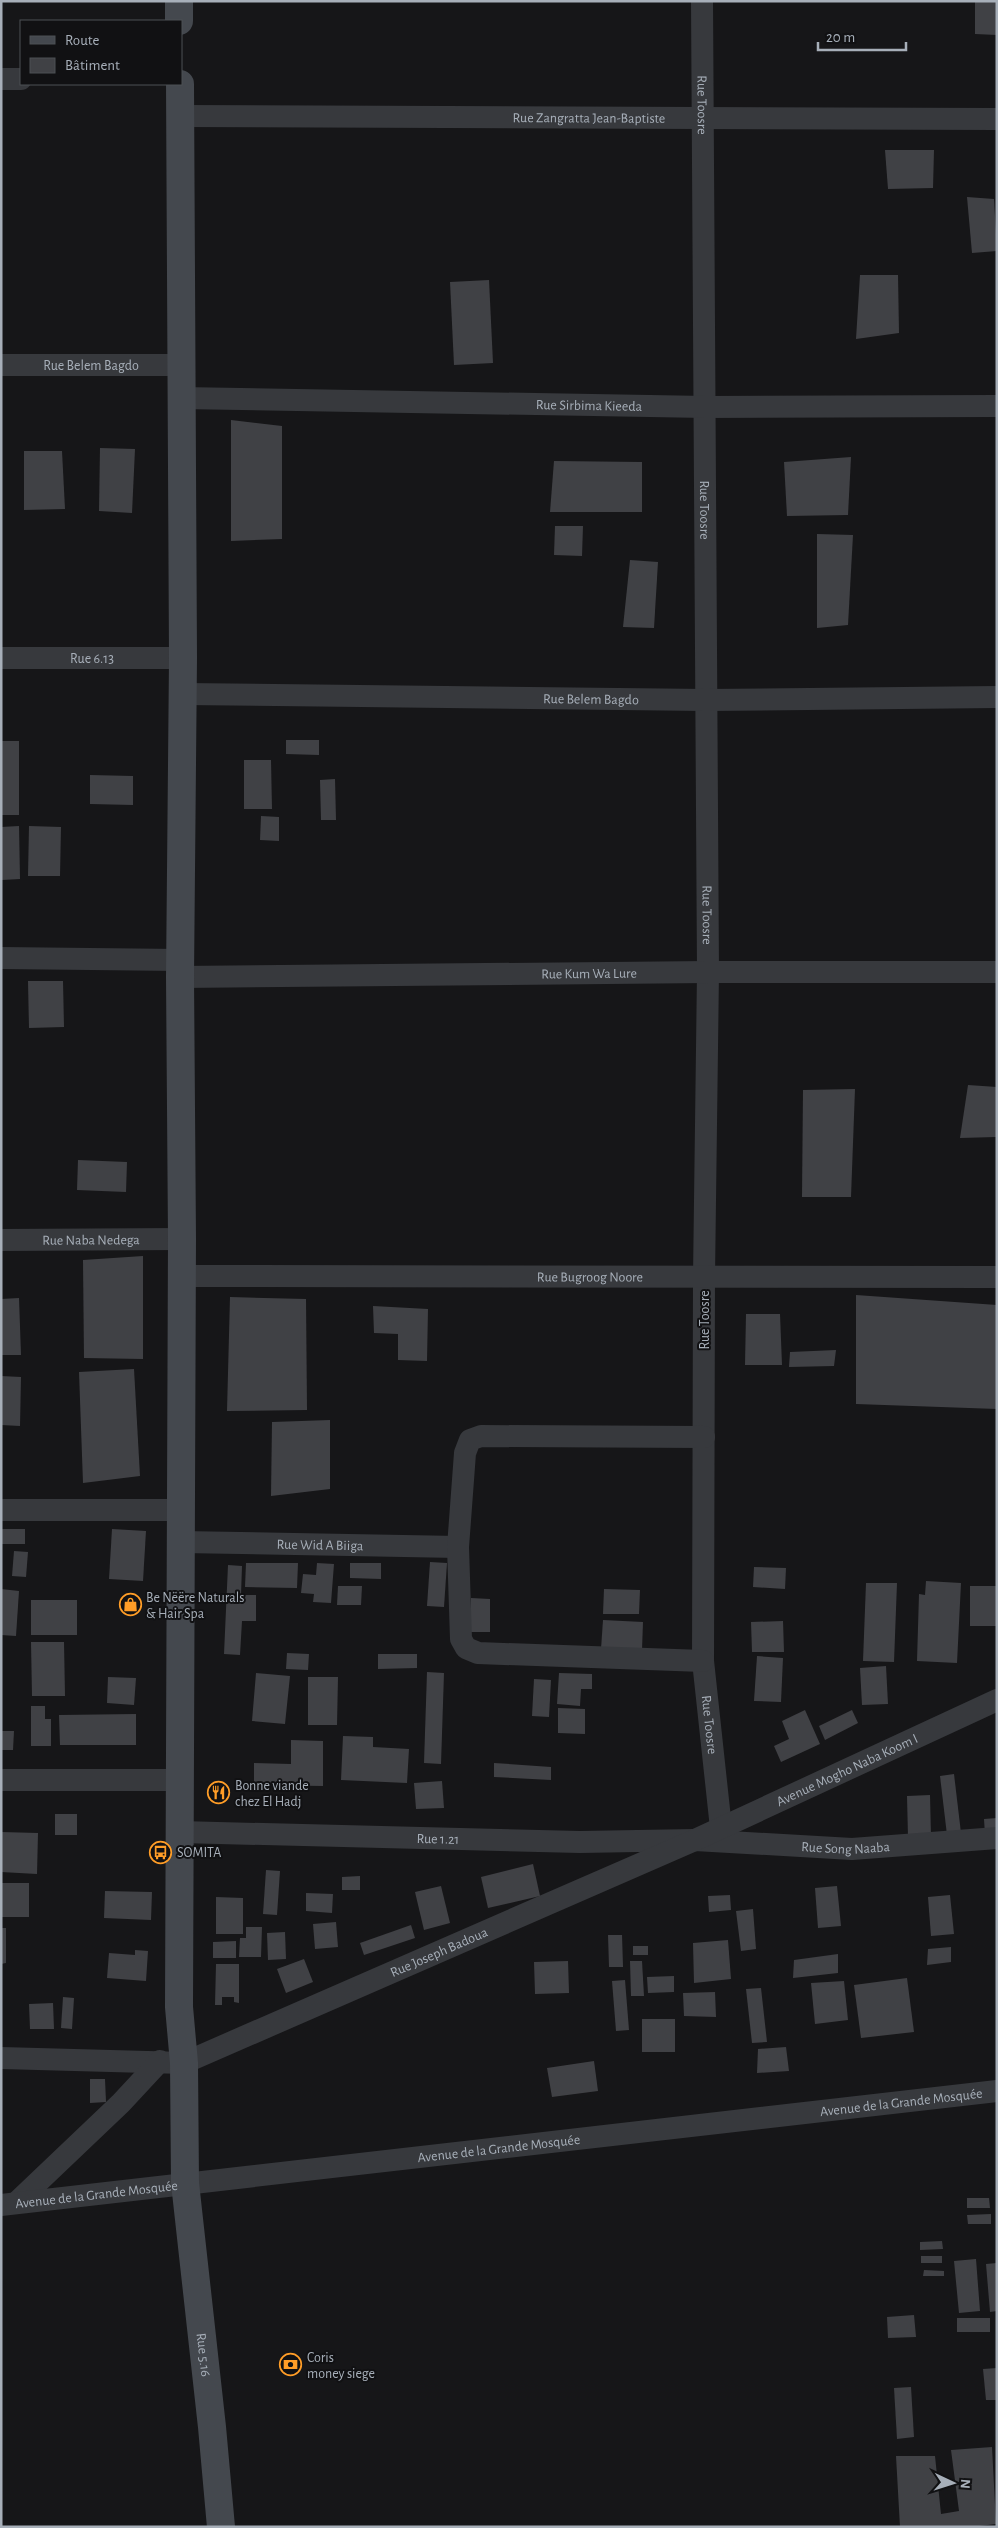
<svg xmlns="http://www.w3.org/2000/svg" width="998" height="2528" font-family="'Alegreya Sans',sans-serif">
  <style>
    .building { fill: #404145 }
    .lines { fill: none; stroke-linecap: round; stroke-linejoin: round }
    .minor { stroke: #37393d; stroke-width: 22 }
    .secondary { stroke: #44484e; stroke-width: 28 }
    .labels { text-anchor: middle; stroke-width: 4; stroke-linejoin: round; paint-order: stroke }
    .street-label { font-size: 14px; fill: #a7afb9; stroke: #111113 }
    .poi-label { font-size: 14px; fill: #a7afb9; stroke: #111113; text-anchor: start }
  </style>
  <rect width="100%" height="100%" fill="#161618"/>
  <g class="building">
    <path d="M975,1H997V35L975,34Z"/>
    <path d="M885,150H934L933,188L888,189Z"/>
    <path d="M967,197L994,199L997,251L972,253Z"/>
    <path d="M860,275H898L899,333L856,339Z"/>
    <path d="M489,280L493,363L454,365L450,282Z"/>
    <path d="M231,420L282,426V539L231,541Z"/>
    <path d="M100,448L135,449L132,513L99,511Z"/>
    <path d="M24,451H62L65,509L24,510Z"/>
    <path d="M851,457L848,515L787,516L784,462Z"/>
    <path d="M554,461L642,462V512H550Z"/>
    <path d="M555,526H583L582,556L554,555Z"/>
    <path d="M817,534L853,535L848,625L817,628Z"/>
    <path d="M630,560L658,562L654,628L623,627Z"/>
    <path d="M286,740H319V755L286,754Z"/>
    <rect x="1" y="741" width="18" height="74"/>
    <path d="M244,760H271L272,809H244Z"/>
    <path d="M90,775L133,776V805L90,804Z"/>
    <path d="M335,779L336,820H321L320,780Z"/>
    <path d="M261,816L279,817V841L260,840Z"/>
    <path d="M19,826L20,879L2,880L1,827Z"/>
    <path d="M29,826L61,827L60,876H28Z"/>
    <path d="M28,981H63L64,1027L29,1028Z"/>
    <path d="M968,1085L997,1087L996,1137L960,1138Z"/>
    <path d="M855,1089L851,1197H802L803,1090Z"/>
    <path d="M78,1160L127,1162L126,1192L77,1190Z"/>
    <path d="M143,1256V1359L84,1358L83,1260Z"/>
    <path d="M856,1295L997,1305V1409L856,1404Z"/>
    <path d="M230,1297L306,1299L307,1410L227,1411Z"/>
    <path d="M19,1298L21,1355H1V1299Z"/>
    <path d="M373,1306L428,1309L427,1361L398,1360V1334L374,1333Z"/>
    <path d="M746,1314H780L782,1365H745Z"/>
    <path d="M836,1350L834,1366L789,1367L790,1352Z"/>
    <path d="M134,1369L140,1476L83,1483L79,1372Z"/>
    <path d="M1,1376L21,1377L20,1426L1,1425Z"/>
    <path d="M330,1420V1489L271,1496L272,1422Z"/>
    <rect x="1" y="1529" width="24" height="15"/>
    <path d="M112,1529L146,1531L143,1581L109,1579Z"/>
    <path d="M14,1551L28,1552L26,1577L12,1576Z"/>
    <path d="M430,1562L447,1563L444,1607L427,1606Z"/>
    <path d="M246,1563H298L297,1588L245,1587Z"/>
    <path d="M317,1563L334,1564L331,1603L313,1602L314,1594L301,1593L303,1574L316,1575Z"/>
    <path d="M350,1563H381V1579L350,1578Z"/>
    <path d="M228,1565L242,1566L241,1595H256V1621H242L240,1655L224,1654Z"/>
    <path d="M754,1567L786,1568L785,1589L753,1587Z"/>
    <path d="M926,1581L961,1583L957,1663L917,1661L919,1594L925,1595Z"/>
    <path d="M866,1583H897L894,1662L863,1661Z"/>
    <path d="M338,1586H362L361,1605H337Z"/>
    <rect x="970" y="1586" width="27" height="40"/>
    <path d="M1,1589L19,1591L16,1636L1,1635Z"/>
    <path d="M604,1589L640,1590L639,1614H603Z"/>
    <path d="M471,1598L490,1599V1632H471Z"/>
    <rect x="31" y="1600" width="46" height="35"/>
    <path d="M603,1620L643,1622L642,1650L601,1649Z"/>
    <path d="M783,1621L784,1652H752L751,1622Z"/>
    <path d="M31,1642H64L65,1696H32Z"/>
    <path d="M287,1653L309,1654L308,1670L286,1669Z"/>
    <path d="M378,1654H417V1668L378,1669Z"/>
    <path d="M757,1656L783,1658L781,1702L754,1701Z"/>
    <path d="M886,1666L888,1704L862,1705L860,1668Z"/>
    <path d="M427,1672L444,1673L441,1764L424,1763Z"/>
    <path d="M256,1673L290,1676L285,1724L252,1721Z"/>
    <path d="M559,1673L592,1674V1689H581L580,1706L557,1704Z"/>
    <path d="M108,1677L136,1678L134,1705L107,1703Z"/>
    <path d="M308,1677H338L337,1725H308Z"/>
    <path d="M534,1679L551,1680L549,1717L532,1716Z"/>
    <path d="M31,1706H45V1719H51V1746H31Z"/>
    <path d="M558,1708L585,1709V1734L558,1733Z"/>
    <path d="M805,1710L820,1744L781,1762L774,1746L789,1739L782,1721Z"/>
    <path d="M852,1710L858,1723L825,1740L819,1726Z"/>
    <path d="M136,1714V1745H60L59,1715Z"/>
    <path d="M1,1731H14L13,1750H1Z"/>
    <path d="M343,1736L373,1737V1747L409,1749L407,1783L341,1780Z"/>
    <path d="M291,1740L323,1741V1786L254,1785V1763L291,1764Z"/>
    <path d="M494,1763L551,1767V1780L494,1777Z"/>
    <path d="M954,1774L961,1833L947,1835L940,1776Z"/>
    <path d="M442,1781L444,1808L416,1809L414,1783Z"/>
    <path d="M930,1795L931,1837H908L907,1796Z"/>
    <rect x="55" y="1814" width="22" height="21"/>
    <path d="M997,1818V1835H985L984,1819Z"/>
    <path d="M1,1832L38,1833L37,1874L1,1872Z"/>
    <path d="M533,1864L540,1896L488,1908L481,1877Z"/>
    <path d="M266,1870L280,1871L277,1915L263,1914Z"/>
    <path d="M360,1876V1890H342V1877Z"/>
    <rect x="1" y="1883" width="28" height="34"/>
    <path d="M441,1886L450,1923L424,1930L415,1892Z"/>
    <path d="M837,1886L841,1926L818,1928L815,1888Z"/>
    <path d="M105,1891L152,1892L151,1920L104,1918Z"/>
    <path d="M306,1893L333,1894L332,1913L306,1911Z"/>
    <path d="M730,1895L731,1910L709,1912L708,1896Z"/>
    <path d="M950,1895L954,1934L931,1936L928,1897Z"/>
    <path d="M216,1897L243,1898V1934H216Z"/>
    <path d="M753,1909L756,1949L741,1951L736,1911Z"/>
    <path d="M336,1922L338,1947L315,1949L313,1924Z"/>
    <path d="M411,1925L415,1938L364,1955L360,1943Z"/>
    <path d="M246,1927H262L261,1957H239L240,1938H246Z"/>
    <path d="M1,1928H6V1963L1,1964Z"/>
    <path d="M285,1932L286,1959L268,1960L267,1933Z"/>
    <path d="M608,1935H622L623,1967H609Z"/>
    <path d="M728,1940L731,1979L694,1983L693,1943Z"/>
    <path d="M236,1941V1958H213V1942Z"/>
    <rect x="633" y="1946" width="15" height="9"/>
    <path d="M951,1947V1962L927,1965L928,1949Z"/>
    <path d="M135,1950L148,1951L146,1981L107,1978L109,1953L135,1955Z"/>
    <path d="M838,1954V1973L793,1978L794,1960Z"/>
    <path d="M304,1959L313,1982L286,1993L277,1969Z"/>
    <path d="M568,1961L569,1993L535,1994L534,1962Z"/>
    <path d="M630,1961H642L644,1996H631Z"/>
    <path d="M216,1964H239V2003L234,2002V1997H222V2005H215Z"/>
    <path d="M674,1976V1992L648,1993L647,1977Z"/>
    <path d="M907,1978L914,2032L861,2038L854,1985Z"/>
    <path d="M625,1980L629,2030L616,2031L612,1981Z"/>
    <path d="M844,1981L848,2020L815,2024L811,1983Z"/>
    <path d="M761,1988L767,2042L752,2043L746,1989Z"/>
    <path d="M715,1992L716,2017L684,2016L683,1993Z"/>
    <path d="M63,1997L74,1998L72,2029L61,2028Z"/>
    <path d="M53,2003L54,2029H30L29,2004Z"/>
    <rect x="642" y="2019" width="33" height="33"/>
    <path d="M786,2047L789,2071L757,2073L758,2049Z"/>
    <path d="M594,2061L598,2091L552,2097L547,2068Z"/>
    <path d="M90,2079H105L106,2102L90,2103Z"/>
    <path d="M967,2198H989L990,2208H967Z"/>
    <path d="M991,2214V2224H968L967,2215Z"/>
    <path d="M942,2241L943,2249L920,2250V2242Z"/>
    <rect x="921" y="2256" width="21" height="7"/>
    <path d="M976,2259L980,2311L959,2313L954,2261Z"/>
    <path d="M997,2263V2311L990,2312L986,2264Z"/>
    <path d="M924,2270L944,2271V2276H923Z"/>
    <path d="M914,2315L916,2337L888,2338L887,2317Z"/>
    <rect x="957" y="2318" width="33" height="14"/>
    <path d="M997,2368V2400H986L983,2369Z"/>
    <path d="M911,2387L914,2437L897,2439L894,2388Z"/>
    <path d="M992,2447L996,2524L971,2527H900L896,2456H935L941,2514L959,2511L951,2450Z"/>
  </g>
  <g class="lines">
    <g class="minor">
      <path id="s1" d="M702,1L708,972L704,1277L703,1661L721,1828"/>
      <path d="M1,79H21"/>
      <path id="s2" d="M180,116L997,119"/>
      <path id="s3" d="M1,365H181"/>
      <path id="s4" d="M181,398L706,407L997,406"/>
      <path id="s5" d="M1,658H183"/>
      <path id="s6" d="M183,694L706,700L997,697"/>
      <path d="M1,958L180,960"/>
      <path id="s7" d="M180,977L708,972H997"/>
      <path id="s8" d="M1,1240L182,1239"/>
      <path id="s9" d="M182,1276L997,1277"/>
      <path d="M1,1510H180"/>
      <path id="s10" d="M181,1542L458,1547"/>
      <path d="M703,1661L478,1653L466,1648L461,1639L458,1547L465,1453L470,1440L481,1436L704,1437"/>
      <path d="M1,1780H180"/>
      <path id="s11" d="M180,1832L580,1842L695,1840L852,1849L997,1838"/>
      <path id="s12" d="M1,2058L184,2063L695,1840L997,1700"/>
      <path d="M16,2203L121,2103L160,2061"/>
      <path id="s13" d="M1,2205L997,2091"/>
    </g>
    <g class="secondary">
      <path d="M179,1V21"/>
      <path id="s14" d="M180,84L183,658L180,977L182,1239L179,2007L184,2063L185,2183L212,2427L221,2527"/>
    </g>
  </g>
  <defs>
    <symbol id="shop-ring" viewBox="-11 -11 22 22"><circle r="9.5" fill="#111113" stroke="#ff9d27" stroke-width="1.5"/><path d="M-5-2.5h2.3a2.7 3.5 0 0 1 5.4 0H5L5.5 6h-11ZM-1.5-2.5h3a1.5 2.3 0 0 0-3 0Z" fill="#ff9d27"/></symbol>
    <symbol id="restaurant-ring" viewBox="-11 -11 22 22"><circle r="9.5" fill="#111113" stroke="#ff9d27" stroke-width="1.5"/><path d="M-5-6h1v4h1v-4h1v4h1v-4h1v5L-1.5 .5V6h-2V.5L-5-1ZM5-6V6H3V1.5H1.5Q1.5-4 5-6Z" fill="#ff9d27"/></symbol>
    <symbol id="bus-ring" viewBox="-11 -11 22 22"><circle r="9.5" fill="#111113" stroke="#ff9d27" stroke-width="1.5"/><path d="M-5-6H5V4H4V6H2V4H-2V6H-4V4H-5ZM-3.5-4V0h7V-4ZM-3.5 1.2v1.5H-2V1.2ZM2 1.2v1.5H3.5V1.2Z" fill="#ff9d27"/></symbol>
    <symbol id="bank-ring" viewBox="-11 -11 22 22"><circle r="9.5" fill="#111113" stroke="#ff9d27" stroke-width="1.5"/><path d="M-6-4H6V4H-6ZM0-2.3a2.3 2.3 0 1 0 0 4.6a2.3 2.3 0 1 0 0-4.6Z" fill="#ff9d27"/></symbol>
  </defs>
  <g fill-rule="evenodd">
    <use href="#shop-ring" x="118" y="1592" width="25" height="25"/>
    <use href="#restaurant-ring" x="206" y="1780" width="25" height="25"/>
    <use href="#bus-ring" x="148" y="1840" width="25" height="25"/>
    <use href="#bank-ring" x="278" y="2352" width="25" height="25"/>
  </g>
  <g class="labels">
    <g class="street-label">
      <text dy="5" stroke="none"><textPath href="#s1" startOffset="104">Rue Toosre</textPath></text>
      <text dy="5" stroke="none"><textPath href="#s2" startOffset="409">Rue Zangratta Jean-Baptiste</textPath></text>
      <text dy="5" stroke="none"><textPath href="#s3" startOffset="90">Rue Belem Bagdo</textPath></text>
      <text dy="5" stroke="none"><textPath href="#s4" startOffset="408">Rue Sirbima Kieeda</textPath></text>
      <text dy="5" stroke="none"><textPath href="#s1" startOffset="509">Rue Toosre</textPath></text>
      <text dy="5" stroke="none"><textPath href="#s5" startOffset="91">Rue 6.13</textPath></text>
      <text dy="5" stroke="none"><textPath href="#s6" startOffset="408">Rue Belem Bagdo</textPath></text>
      <text dy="5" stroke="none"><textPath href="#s1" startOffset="914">Rue Toosre</textPath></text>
      <text dy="5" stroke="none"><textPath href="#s7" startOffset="409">Rue Kum Wa Lure</textPath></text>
      <text dy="5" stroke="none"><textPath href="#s8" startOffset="90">Rue Naba Nedega</textPath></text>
      <text dy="5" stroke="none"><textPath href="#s9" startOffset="408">Rue Bugroog Noore</textPath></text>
      <text transform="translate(704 1320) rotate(-90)" y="5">Rue Toosre</text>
      <text dy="5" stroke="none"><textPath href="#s10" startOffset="139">Rue Wid A Biiga</textPath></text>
      <text dy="5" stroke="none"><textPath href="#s1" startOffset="1724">Rue Toosre</textPath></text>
      <text dy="5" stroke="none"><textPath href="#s12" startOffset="908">Avenue Mogho Naba Koom I</textPath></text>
      <text dy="5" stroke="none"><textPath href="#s11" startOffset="258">Rue 1.21</textPath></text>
      <text dy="5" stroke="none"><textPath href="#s11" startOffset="666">Rue Song Naaba</textPath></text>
      <text dy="5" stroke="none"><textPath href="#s12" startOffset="461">Rue Joseph Badoua</textPath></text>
      <text dy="5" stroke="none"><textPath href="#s13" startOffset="906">Avenue de la Grande Mosquée</textPath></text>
      <text dy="5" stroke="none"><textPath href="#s13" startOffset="501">Avenue de la Grande Mosquée</textPath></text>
      <text dy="5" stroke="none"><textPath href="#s13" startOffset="96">Avenue de la Grande Mosquée</textPath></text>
      <text dy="5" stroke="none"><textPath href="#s14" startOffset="2272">Rue 5.16</textPath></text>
    </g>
    <g class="poi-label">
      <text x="146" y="1602">Be Nëëre Naturals<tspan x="146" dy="16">&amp; Hair Spa</tspan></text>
      <text x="235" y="1790">Bonne viande<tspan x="235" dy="16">chez El Hadj</tspan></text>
      <text x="177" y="1857">SOMITA</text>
      <text x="307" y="2362">Coris<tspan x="307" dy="16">money siege</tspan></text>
    </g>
  </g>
  <rect width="998" height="2528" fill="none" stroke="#a7afb9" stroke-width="5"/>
  <rect x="20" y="20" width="162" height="65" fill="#111113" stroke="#4d5055"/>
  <rect x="30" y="36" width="25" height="8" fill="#44484e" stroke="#4d5055"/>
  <text x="65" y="45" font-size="15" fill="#a7afb9">Route</text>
  <rect x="30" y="58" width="25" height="15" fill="#404145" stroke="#4d5055"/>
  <text x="65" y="70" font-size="15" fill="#a7afb9">Bâtiment</text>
  <g transform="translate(953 2483) rotate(94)" stroke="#111113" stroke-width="4" paint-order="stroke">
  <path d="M0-4L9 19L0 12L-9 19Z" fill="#a7afb9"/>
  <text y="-8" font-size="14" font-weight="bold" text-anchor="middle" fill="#a7afb9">N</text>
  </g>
  <path d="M818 42v8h88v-8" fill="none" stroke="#a7afb9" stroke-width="2.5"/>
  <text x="826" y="42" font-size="15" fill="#a7afb9" stroke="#111113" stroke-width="4" paint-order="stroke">20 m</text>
</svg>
